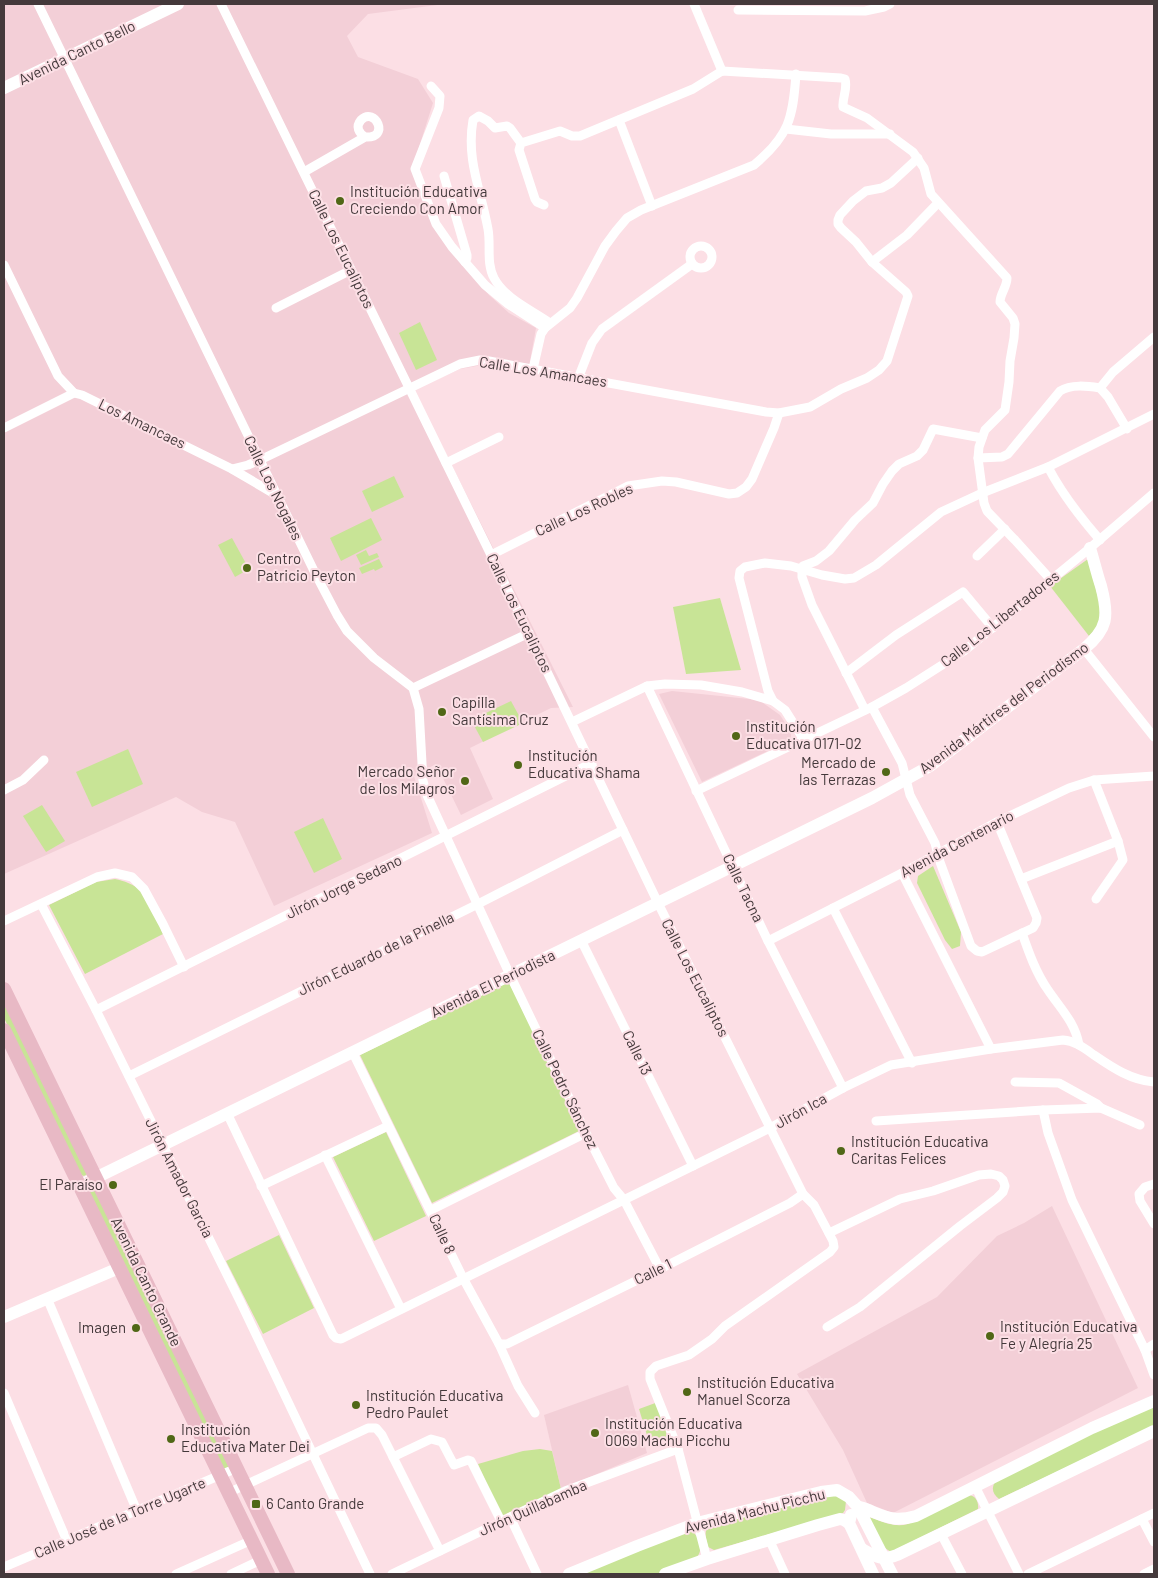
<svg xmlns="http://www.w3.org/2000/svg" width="1158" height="1578" font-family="Barlow,sans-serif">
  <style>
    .built { fill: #f3cfd7 }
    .green { fill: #c8e496 }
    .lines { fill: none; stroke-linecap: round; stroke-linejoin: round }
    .street { stroke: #fff; stroke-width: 9 }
    .secondary { stroke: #fff; stroke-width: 12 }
    .primary { stroke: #e8b9c5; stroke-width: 14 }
    .poi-dot { fill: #506716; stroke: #fcdfe5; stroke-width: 2 }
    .labels { text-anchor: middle; stroke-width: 4; stroke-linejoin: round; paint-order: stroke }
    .street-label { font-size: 15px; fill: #44393b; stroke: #fcdfe5 }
    .poi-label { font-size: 15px; fill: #44393b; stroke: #fcdfe5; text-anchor: start }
  </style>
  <rect width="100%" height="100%" fill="#fcdfe5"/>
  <g class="built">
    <path d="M4,4H445L368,14L347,36L358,57L418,79L433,103L414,163L454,254L489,295L509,313L536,328L528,372L482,365L460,369L414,390L573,707L551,708L470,748L493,799L461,815L436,764L414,776L432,833L274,906L235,822L202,812L176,797L4,874Z"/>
    <path d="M672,691L759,700L780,715L791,732V740L702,782L659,694Z"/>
    <path d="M1052,1206L1138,1388L893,1513L867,1503L843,1450L797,1374L937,1297L997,1236L1024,1223Z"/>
    <path d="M628,1385L647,1453L561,1489L544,1415Z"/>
  </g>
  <g class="green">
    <path d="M420,322L437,360L416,370L399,333Z"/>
    <path d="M394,476L404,497L372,512L362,491Z"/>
    <path d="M371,518L382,540L341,561L330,538Z"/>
    <path d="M232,538L249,569L235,577L218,545Z"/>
    <path d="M366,550L369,556L377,553L379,557L361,565L356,555Z"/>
    <path d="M379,559L383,567L375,571L374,569L362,574L359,568Z"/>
    <path d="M1088,559L1102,612L1098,626L1089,636L1050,586Z"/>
    <path d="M720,598L741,670L686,674L673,607Z"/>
    <path d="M511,701L523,723L483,742L471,720Z"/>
    <path d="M128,749L143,784L92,807L76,772Z"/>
    <path d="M42,805L65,841L46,852L23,816Z"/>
    <path d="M323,818L342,859L314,873L294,832Z"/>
    <path d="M933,866L961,932L960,946L952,949L945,940L917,883L918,876Z"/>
    <path d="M115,879C124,881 134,884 141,891C150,899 158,922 163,934L85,974L49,905L96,882Z"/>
    <path d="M509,982L581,1130L432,1203L360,1055Z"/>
    <path d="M4,997L89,1173L84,1176L81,1175L4,1018Z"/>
    <path d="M386,1132L426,1216L374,1241L333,1157Z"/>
    <path d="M95,1189L230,1467L225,1469L223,1468L89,1194L90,1191Z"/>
    <path d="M279,1235L314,1308L263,1334L226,1261Z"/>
    <path d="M658,1402L668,1440L650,1445L639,1409Z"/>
    <path d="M1149,1406L1154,1407V1426L999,1499C992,1493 991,1488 996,1480Z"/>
    <path d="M540,1449L552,1451L561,1489L501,1516L478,1464L523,1451Z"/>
    <path d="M832,1494L846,1501L845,1510L843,1513L714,1550L708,1547C706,1538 703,1531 710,1524Z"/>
    <path d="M966,1495C975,1494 979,1501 978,1509L891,1552L882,1546L869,1517C882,1521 893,1528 908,1524Z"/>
    <path d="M687,1531L694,1533L698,1538L701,1548L699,1554L695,1560L658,1574H577Z"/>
  </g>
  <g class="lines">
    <g class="street">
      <path d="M38,4L315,573L337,615L347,631L374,658L413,688L419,709L423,781L427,795L510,975L586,1133L614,1188L624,1200L660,1269"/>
      <path d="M221,4L491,555L658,903L803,1194L814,1205L833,1241L834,1247L830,1252L725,1326L712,1339L689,1355L656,1366L650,1372V1379L678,1449L707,1559"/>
      <path d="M694,4L722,71"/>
      <path d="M738,10L865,11L884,7L890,4"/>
      <path d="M431,86L440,96L439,108L415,169L436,224L452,247L485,285L508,304L545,328"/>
      <path d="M619,120L652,206"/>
      <path d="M786,129L831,134H890"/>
      <path d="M521,143L510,128L507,126L495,128L488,121L479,116L473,120C466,160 481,190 488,229C491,245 486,263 494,278C505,299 532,310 550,323"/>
      <path d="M304,172L365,137C391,139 375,106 361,120C355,127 359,133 365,137"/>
      <path d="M444,176L467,255V258L465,262"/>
      <path d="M544,205L537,202L535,199L519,150L521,143L560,131L572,136H580L693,89L722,71L841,78L845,79C848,89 842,98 843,107L867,118L913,152L924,168L931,194L1007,278C1007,287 1000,294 1000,302L1013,318L1015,324L1014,338L1010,361L1009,382L1005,410L985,430L979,447L978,458L984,503L987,511L1015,540L1051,580"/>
      <circle cx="701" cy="257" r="11"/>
      <path d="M872,262L907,235L938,203"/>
      <path d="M4,265L58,376L74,393"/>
      <path d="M276,308L351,270"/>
      <path d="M533,369L541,334L545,328L570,308L577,298L605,246L616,231L627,218L641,210L754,165C789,136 793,118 796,74"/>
      <path d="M579,376L592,343L602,329L692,264"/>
      <path d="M1100,388L1113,372L1154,337"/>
      <path d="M4,428L74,393L82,395L232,469L278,496"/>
      <path d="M978,458L1002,457L1008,454L1060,391C1071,384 1087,386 1100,388L1108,397L1127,429"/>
      <path d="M446,463L499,437"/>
      <path d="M1048,467C1062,494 1080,517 1100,540"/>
      <path d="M232,469L248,465L260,460L460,364L480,360L489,361L766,412L779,413L810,407L841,389L867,378L879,370L887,361L908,296L906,292L872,262L856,242L841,228L838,224V220L840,215L853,201L866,191L882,188L891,183L918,158"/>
      <path d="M491,555L628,486L662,481L676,482L729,494L737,493L746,487L752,479L774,428L779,413"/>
      <path d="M977,556L1005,529"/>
      <path d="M802,569L803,566L816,561L829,551L855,520L873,503L883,484L892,471L899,464L917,456L923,450L933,429L982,438"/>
      <path d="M802,569V577L812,605L865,710"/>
      <path d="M1084,649L1154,737"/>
      <path d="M846,673L896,635L963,592L993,628"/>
      <path d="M647,686L768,941L843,1088"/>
      <path d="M413,688L529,633"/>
      <path d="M872,707L902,763L910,795L935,843L940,862L971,946L977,951L982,952L1033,928L1036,923L1037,918L997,822"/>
      <path d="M572,722L647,686L665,684L701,685L742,692L773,701"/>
      <path d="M804,740L785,710L773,701L768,691L739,578L740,571L745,567L765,563L791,566L822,575L845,579L854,578L876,565L941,512L982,493L1048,467L1154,414"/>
      <path d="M1094,780L1118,841L1123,860L1096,899"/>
      <path d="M4,790L23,780L44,760"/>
      <path d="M696,791L872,707L906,688L964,651L1090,548L1154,493"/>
      <path d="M902,873L991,1049"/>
      <path d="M1021,879L1118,841"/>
      <path d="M41,904L96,1010L240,1301L370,1574"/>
      <path d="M833,908L912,1063"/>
      <path d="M4,921L97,877L115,873L132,877L144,889L163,924L184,967"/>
      <path d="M1022,933C1029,953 1036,973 1048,990C1060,1008 1075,1022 1079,1045"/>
      <path d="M581,940L693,1166"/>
      <path d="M768,941L902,873L997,822L1069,788L1094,780L1154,776"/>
      <path d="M96,1010L592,763"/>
      <path d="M353,1053L463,1278L499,1344L518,1386L535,1413"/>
      <path d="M129,1076L478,904L623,830"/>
      <path d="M1015,1082L1059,1083L1097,1104L1101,1108"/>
      <path d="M1043,1110L1048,1133L1072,1200L1145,1350L1154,1375"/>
      <path d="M227,1113L333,1335L336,1338L341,1339L770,1128L843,1088L891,1065L991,1049L1063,1040C1075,1041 1084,1048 1094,1055C1113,1068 1131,1080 1154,1082"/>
      <path d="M876,1121L1043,1110L1101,1108L1140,1125"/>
      <path d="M325,1155L401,1309"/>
      <path d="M1154,1184L1145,1187L1139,1194L1140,1201L1154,1224"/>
      <path d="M261,1186L388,1126"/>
      <path d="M431,1210L586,1133"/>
      <path d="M47,1298L137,1511"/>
      <path d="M827,1327L860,1307L960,1226L997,1198L1003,1192L1005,1186L1003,1180L999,1176L991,1174L979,1175L933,1191L900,1199L829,1233"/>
      <path d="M499,1344H507L660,1269L790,1203L803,1194"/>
      <path d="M1145,1350L1154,1344"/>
      <path d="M4,1393L67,1541"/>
      <path d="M393,1457L431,1439L442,1442L454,1465L468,1460L471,1461L501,1521"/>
      <path d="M975,1486L1019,1574"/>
      <path d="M228,1493L368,1428H376L382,1435L440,1551"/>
      <path d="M510,1517L537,1574"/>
      <path d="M1142,1519L1154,1542"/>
      <path d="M941,1534L962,1574"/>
      <path d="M769,1539L785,1574"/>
      <path d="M4,1567L237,1468"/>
      <path d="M176,1574L252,1540"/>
      <path d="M231,1574L261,1560"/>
      <path d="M392,1574L565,1491L678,1449"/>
      <path d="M1028,1574L1154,1513"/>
      <path d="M1144,1574L1154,1569"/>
    </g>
    <g class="secondary">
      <path d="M4,88L178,4"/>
      <path d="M79,1186L872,798L930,766L1084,649C1108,629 1109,616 1101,586C1097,574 1094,561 1090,548"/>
      <path d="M4,1317L119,1268"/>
      <path d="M858,1507C864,1507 868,1510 873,1512C890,1519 898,1521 916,1516L1092,1428L1154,1401"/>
      <path d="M851,1515L849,1523L873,1574"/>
      <path d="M862,1549C876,1557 882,1561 897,1555L1154,1431"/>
      <path d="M569,1574L637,1546L697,1523L821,1492L837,1490L849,1497L858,1507L892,1574"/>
      <path d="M665,1574L707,1559L818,1525L840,1519L844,1520L849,1523"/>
    </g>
    <g class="primary">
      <path d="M4,989L288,1574"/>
      <path d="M4,1030L268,1574"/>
    </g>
  </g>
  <g class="poi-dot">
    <circle cx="340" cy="201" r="5"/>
    <circle cx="247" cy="568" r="5"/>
    <circle cx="442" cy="712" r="5"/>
    <circle cx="736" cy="736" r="5"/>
    <circle cx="518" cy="765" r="5"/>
    <circle cx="886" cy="772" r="5"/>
    <circle cx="465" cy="781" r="5"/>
    <circle cx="841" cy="1151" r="5"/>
    <circle cx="113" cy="1185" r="5"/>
    <circle cx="136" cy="1328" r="5"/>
    <circle cx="990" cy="1336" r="5"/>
    <circle cx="687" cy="1392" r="5"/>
    <circle cx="356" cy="1405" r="5"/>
    <circle cx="595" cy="1433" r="5"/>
    <circle cx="171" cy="1439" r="5"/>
    <rect x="251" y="1499" width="10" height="10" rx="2.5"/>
  </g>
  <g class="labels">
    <g class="street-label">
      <text transform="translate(77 53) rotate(-26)" y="5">Avenida Canto Bello</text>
      <text transform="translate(341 249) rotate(64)" y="5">Calle Los Eucaliptos</text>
      <text transform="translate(543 372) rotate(9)" y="5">Calle Los Amancaes</text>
      <text transform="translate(142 424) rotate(26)" y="5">Los Amancaes</text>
      <text transform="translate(273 488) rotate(64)" y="5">Calle Los Nogales</text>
      <text transform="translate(584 510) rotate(-25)" y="5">Calle Los Robles</text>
      <text transform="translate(519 613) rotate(64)" y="5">Calle Los Eucaliptos</text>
      <text transform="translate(1000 619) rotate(-38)" y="5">Calle Los Libertadores</text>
      <text transform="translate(1004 708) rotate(-37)" y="5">Avenida Mártires del Periodismo</text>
      <text transform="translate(957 844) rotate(-28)" y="5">Avenida Centenario</text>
      <text transform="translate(344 887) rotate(-26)" y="5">Jirón Jorge Sedano</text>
      <text transform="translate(743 888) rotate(64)" y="5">Calle Tacna</text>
      <text transform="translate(376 954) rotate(-26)" y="5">Jirón Eduardo de la Pinella</text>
      <text transform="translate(695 978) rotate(63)" y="5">Calle Los Eucaliptos</text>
      <text transform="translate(493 984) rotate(-26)" y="5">Avenida El Periodista</text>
      <text transform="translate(637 1053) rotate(64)" y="5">Calle 13</text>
      <text transform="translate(565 1089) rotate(64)" y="5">Calle Pedro Sánchez</text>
      <text transform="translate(801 1111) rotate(-29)" y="5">Jirón Ica</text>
      <text transform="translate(179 1178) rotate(63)" y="5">Jirón Amador García</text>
      <text transform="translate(442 1234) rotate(65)" y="5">Calle 8</text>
      <text transform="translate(653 1272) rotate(-26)" y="5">Calle 1</text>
      <text transform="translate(146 1282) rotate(64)" y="5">Avenida Canto Grande</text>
      <text transform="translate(533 1508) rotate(-24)" y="5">Jirón Quillabamba</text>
      <text transform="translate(755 1511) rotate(-14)" y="5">Avenida Machu Picchu</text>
      <text transform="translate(120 1518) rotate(-23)" y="5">Calle José de la Torre Ugarte</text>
    </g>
    <g class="poi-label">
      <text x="350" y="197">Institución Educativa<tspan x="350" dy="17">Creciendo Con Amor</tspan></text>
      <text x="257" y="564">Centro<tspan x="257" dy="17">Patricio Peyton</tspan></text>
      <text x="452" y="708">Capilla<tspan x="452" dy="17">Santísima Cruz</tspan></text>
      <text x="746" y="732">Institución<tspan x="746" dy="17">Educativa 0171-02</tspan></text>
      <text x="528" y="761">Institución<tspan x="528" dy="17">Educativa Shama</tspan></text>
      <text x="876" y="768" text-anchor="end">Mercado de<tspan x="876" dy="17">las Terrazas</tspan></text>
      <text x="455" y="777" text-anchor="end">Mercado Señor<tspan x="455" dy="17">de los Milagros</tspan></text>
      <text x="851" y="1147">Institución Educativa<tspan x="851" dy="17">Caritas Felices</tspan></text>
      <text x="103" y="1190" text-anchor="end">El Paraíso</text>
      <text x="1000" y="1332">Institución Educativa<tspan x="1000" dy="17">Fe y Alegría 25</tspan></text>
      <text x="126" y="1333" text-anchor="end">Imagen</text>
      <text x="697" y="1388">Institución Educativa<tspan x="697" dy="17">Manuel Scorza</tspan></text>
      <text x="366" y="1401">Institución Educativa<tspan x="366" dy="17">Pedro Paulet</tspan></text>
      <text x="605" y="1429">Institución Educativa<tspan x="605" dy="17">0069 Machu Picchu</tspan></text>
      <text x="181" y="1435">Institución<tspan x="181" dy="17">Educativa Mater Dei</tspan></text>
      <text x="266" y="1509">6 Canto Grande</text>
    </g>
  </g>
  <rect width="1158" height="1578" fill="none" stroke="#44393b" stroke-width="10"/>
</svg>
